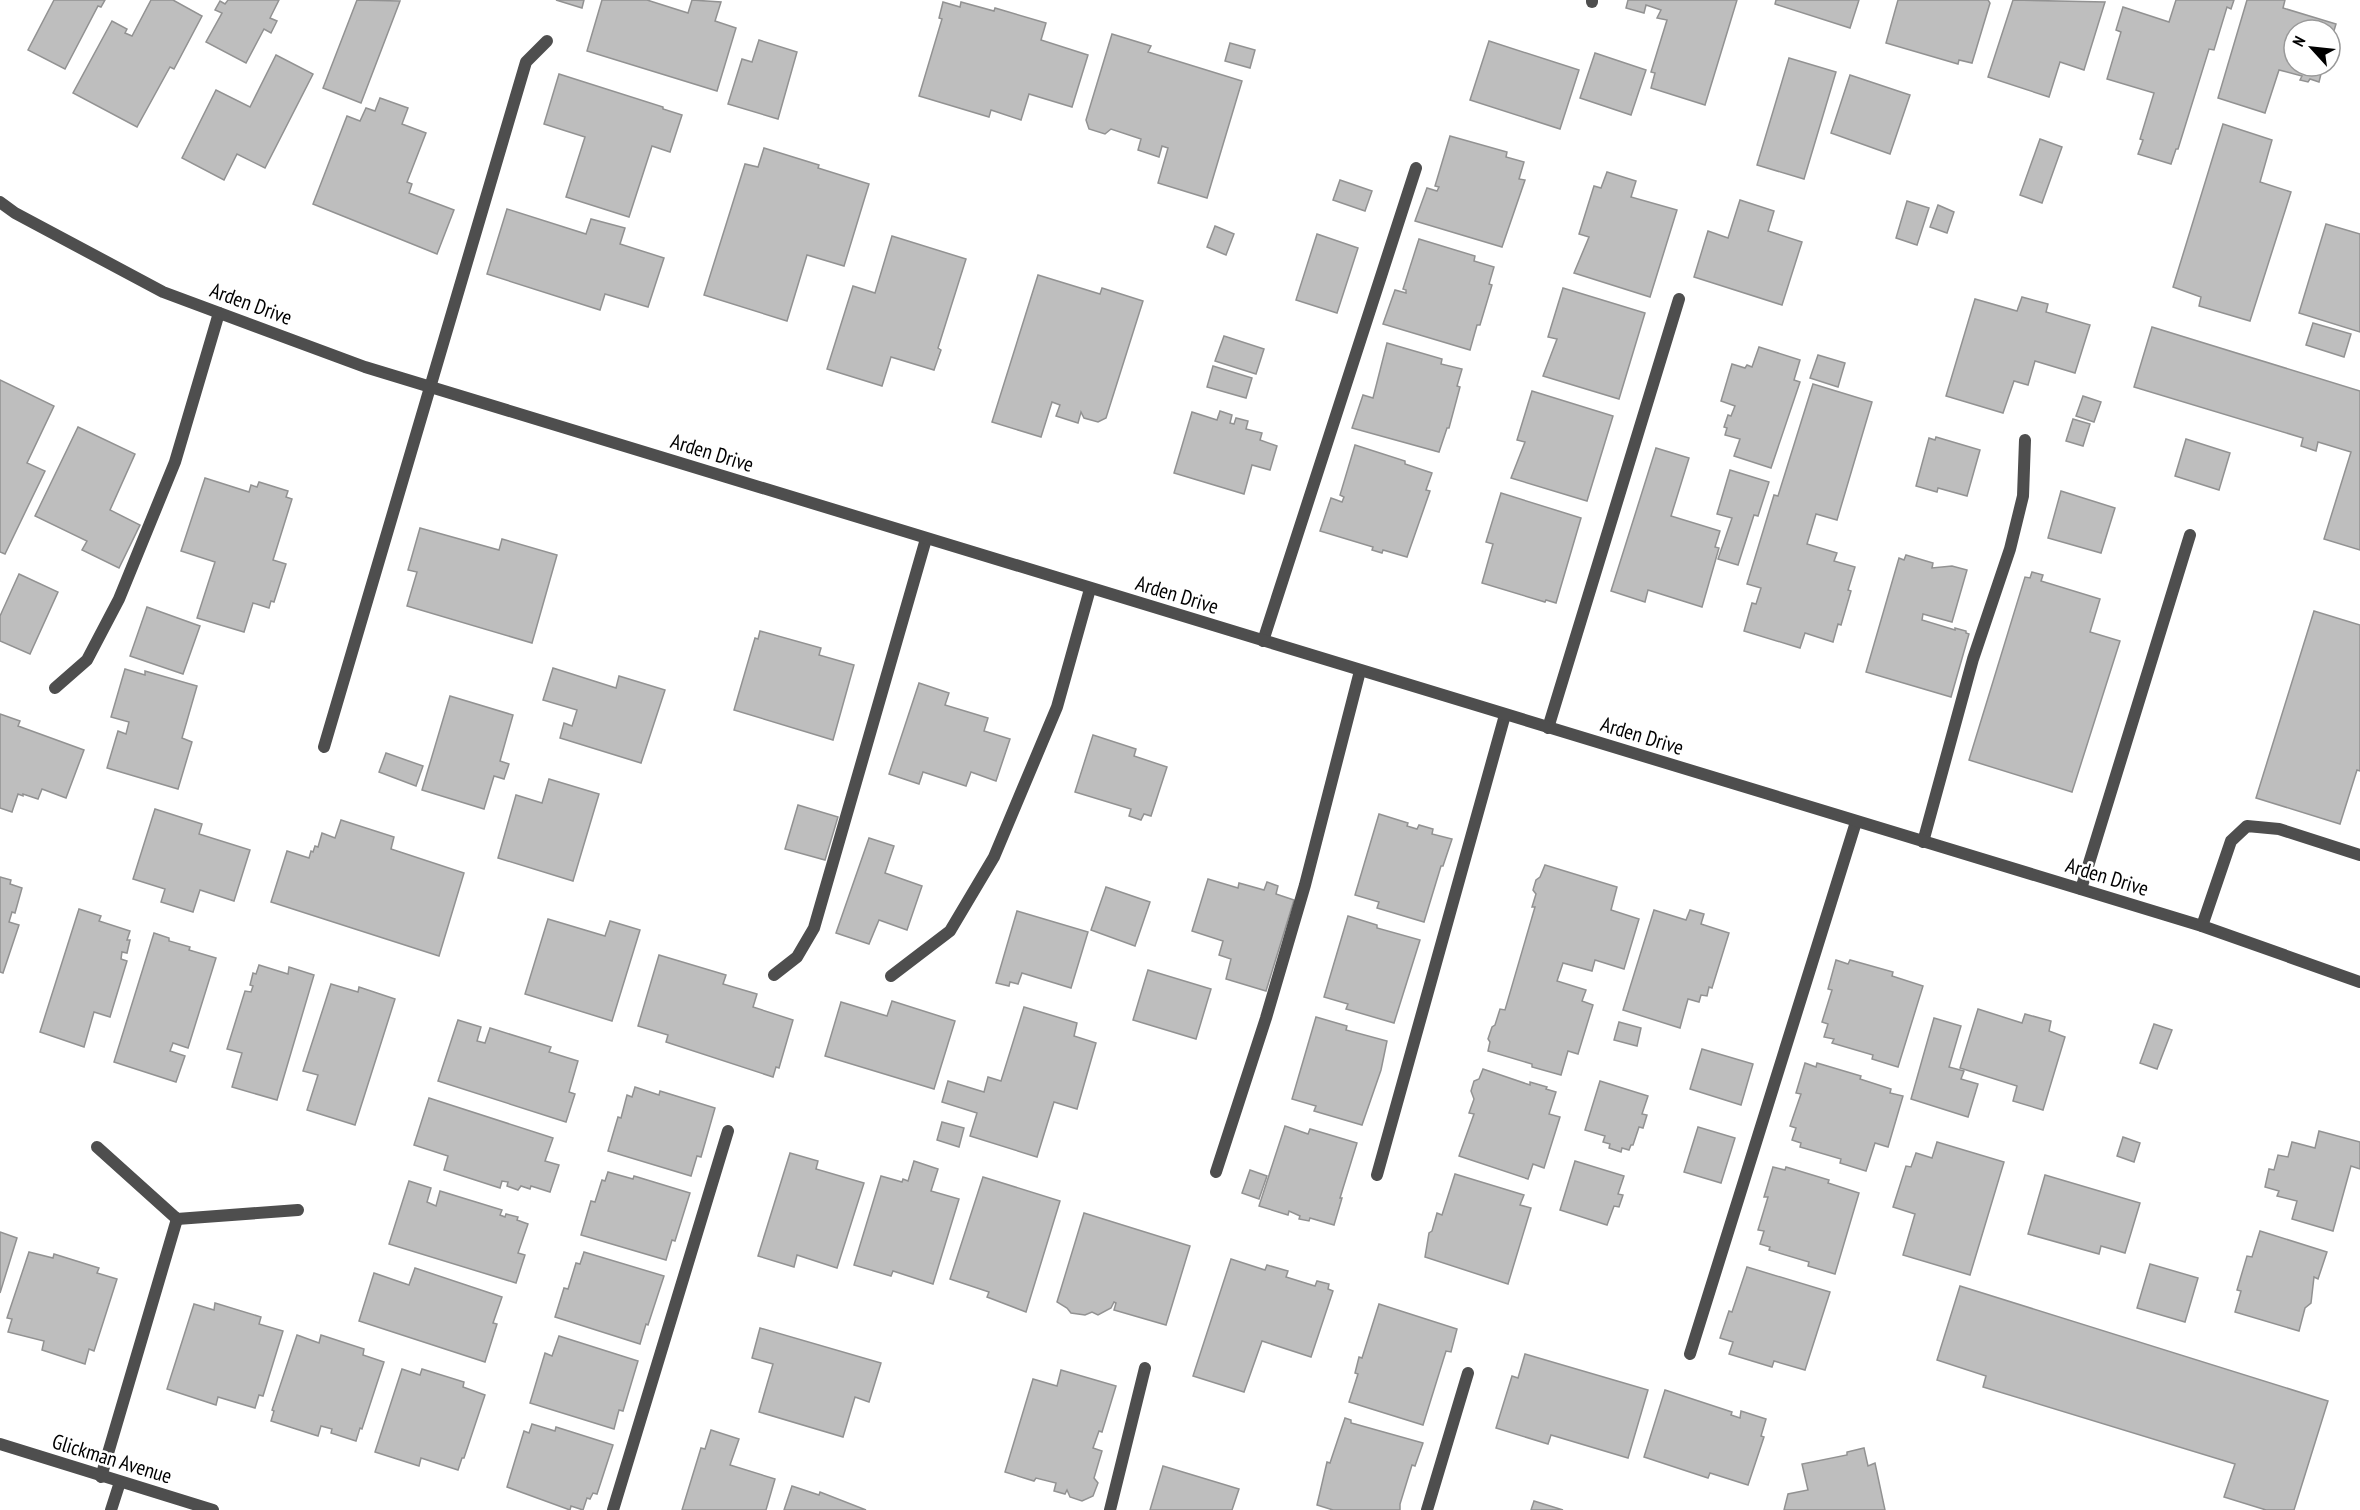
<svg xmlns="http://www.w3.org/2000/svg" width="2360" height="1510" font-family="'PT Sans Narrow',sans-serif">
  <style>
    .building { fill: #bebebe; stroke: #929292; stroke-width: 1.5 }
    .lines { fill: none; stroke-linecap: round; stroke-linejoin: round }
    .service { stroke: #4e4e4e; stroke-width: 12 }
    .minor { stroke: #4e4e4e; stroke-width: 12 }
    .tertiary { stroke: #4e4e4e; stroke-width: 12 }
    .labels { text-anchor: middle; stroke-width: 5; stroke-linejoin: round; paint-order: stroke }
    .street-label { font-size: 21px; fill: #000; stroke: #fff }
  </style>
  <rect width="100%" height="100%" fill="#fff"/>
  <g class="building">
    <path d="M54,0H105L101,7L98,6L65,69L28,50Z"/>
    <path d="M151,0H173L202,16L174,69L170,67L137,127L73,93L112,21L127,29L125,33L132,36Z"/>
    <path d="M228,0H279L270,18L277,21L271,33L264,29L246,63L206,42L222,13L215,10L220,1L225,4Z"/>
    <path d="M357,0L400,1L361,103L323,88Z"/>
    <path d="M556,0H584L582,8Z"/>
    <path d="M602,0H647L688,13L692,0L721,2L715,21L736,28L717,91L587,51Z"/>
    <path d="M1628,0H1737L1705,105L1651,88L1655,73L1651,72L1667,20L1657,18L1661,10L1646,5L1644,13L1626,8Z"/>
    <path d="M1776,0H1859L1850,28L1775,4Z"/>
    <path d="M1898,0H1988L1990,3L1972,63L1959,60L1958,64L1886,43Z"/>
    <path d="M2013,0L2105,2L2084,70L2060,62L2049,97L1988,77Z"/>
    <path d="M2176,0H2234L2231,9L2227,7L2214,50L2209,49L2178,149H2176L2171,164L2138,154L2143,140L2140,139L2154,93L2107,79L2121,32L2116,30L2123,7L2169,22Z"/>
    <path d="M2247,0H2285L2283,8L2336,24L2330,44V30H2294V66H2323L2319,82L2310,79L2308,82L2300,80L2302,76L2279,70L2265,113L2218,98Z"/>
    <path d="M943,2L960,7L961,2L994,11L995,8L1046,23L1041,40L1088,55L1072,107L1029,94L1021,120L991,110L989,117L919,96L942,19L939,18Z"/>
    <path d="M1112,34L1151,46L1148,52L1242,81L1207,198L1158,183L1168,148L1162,146L1159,157L1138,150L1141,139L1111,129L1105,134L1089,129L1086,120Z"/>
    <path d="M759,40L797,52L778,119L728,104L742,59L752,62Z"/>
    <path d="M1489,41L1579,70L1560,129L1470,100Z"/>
    <path d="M1230,43L1255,50L1250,68L1225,61Z"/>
    <path d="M1595,53L1646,70L1631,115L1580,98Z"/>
    <path d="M276,55L313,74L265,168L237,154L224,180L182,158L216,90L250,107Z"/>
    <path d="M1789,58L1836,72L1804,179L1757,165Z"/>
    <path d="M559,74L663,107V109L682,115L670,152L652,146L629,217L566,197L585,137L544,124Z"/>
    <path d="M1850,75L1910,95L1890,154L1831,133Z"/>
    <path d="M380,98L408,108L402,124L426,133L407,182L412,184L409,193L454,210L437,254L313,204L347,116L360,121L366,108L375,111Z"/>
    <path d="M2223,124L2272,140L2260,182L2291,192L2250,321L2199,306L2201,297L2173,287Z"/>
    <path d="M1450,136L1507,152L1506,157L1524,162L1519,179L1525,180L1502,247L1415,221L1427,188L1437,191L1439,187L1435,186Z"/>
    <path d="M2040,139L2062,147L2042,203L2020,195Z"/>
    <path d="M764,148L819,165L818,168L869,184L844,266L807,255L787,321L704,295L745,164L758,167Z"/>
    <path d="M1607,172L1636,181L1631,197L1677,210L1650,297L1574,273L1589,237L1579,234L1594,186L1601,188Z"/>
    <path d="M1340,180L1372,191L1365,211L1333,200Z"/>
    <path d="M1740,200L1774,211L1768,231L1802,242L1782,305L1694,277L1708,231L1728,238Z"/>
    <path d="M1907,201L1929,208L1917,245L1896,238Z"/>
    <path d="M1938,205L1954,212L1947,233L1930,227Z"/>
    <path d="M507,209L586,234L591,219L625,228L620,244L664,258L648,307L605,294L600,310L487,274Z"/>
    <path d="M2326,224L2360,234V332L2299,313Z"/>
    <path d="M1215,226L1234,234L1226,255L1207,247Z"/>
    <path d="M1317,234L1358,248L1337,313L1296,300Z"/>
    <path d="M892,236L966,259L938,348L941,350L934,370L891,357L882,386L827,369L853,286L875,293Z"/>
    <path d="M1419,239L1475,256L1474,261L1494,267L1489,284L1492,285L1480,325H1477L1470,350L1383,324L1395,290L1406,293V290L1403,289Z"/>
    <path d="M1038,275L1100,294L1102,288L1143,301L1106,418L1098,422L1084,418L1081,412L1078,423L1056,416L1060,405L1052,402L1041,437L992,422Z"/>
    <path d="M1563,288L1645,313L1619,399L1543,376L1557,339L1548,337Z"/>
    <path d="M2022,297L2048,304L2046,312L2090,325L2075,373L2035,361L2028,385L2014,381L2003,413L1946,396L1975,299L2017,311Z"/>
    <path d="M2313,323L2351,334L2344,357L2306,345Z"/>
    <path d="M2152,327L2360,391V550L2324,539L2351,452L2318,442L2316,451L2301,446L2303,438L2134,387Z"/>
    <path d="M1224,336L1264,349L1256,374L1215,361Z"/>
    <path d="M1387,343L1442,359L1441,364L1462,369L1457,386L1460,387L1449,428H1447L1439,452L1352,428L1363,395L1373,398Z"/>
    <path d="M1759,347L1800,360L1794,380L1800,382L1771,468L1734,456L1740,439L1725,435L1727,428L1724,427L1728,415L1731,416L1735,406L1721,401L1732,364L1745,368L1747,365L1752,367Z"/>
    <path d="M1818,355L1845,363L1838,387L1810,378Z"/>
    <path d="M1213,366L1252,378L1246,398L1207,387Z"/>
    <path d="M0,380L54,406L27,463L45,471L5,554L0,552Z"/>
    <path d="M1813,384L1872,402L1837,520L1816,514L1807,544L1837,553L1834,561L1855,567L1848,590L1851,591L1841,625L1838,624L1833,642L1805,633L1800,648L1744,631L1752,603L1756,604L1761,588L1747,584L1774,495L1778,496Z"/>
    <path d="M1532,391L1613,416L1587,501L1511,478L1525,442L1517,440Z"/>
    <path d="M2083,396L2101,402L2094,422L2076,416Z"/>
    <path d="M1220,411L1232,415L1230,423L1234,424L1236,418L1248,421L1246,429L1262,433L1260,440L1277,446L1270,470L1252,465L1244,494L1174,473L1192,412L1217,420Z"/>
    <path d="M2073,419L2090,424L2083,446L2066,441Z"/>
    <path d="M78,427L135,454L110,510L140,525L119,568L82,550L87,541L35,516Z"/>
    <path d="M1936,437L1980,450L1967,496L1938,488L1937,492L1916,486L1929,438L1935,440Z"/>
    <path d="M2186,439L2230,453L2219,490L2175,476Z"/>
    <path d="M1355,445L1405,461V464L1432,473L1426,490L1430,491L1407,557L1383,550L1382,553L1372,550L1373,547L1320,531L1331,498L1342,502L1344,497L1340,495Z"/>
    <path d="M1656,448L1689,458L1671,516L1720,531L1715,547L1719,548L1702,607L1648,590L1645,602L1611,591Z"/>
    <path d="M1730,470L1769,482L1758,516L1754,515L1738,565L1718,559L1732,518L1717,514Z"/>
    <path d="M205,478L249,492L251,485L257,487L259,482L288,491L286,497L292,499L273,560L286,564L274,602L271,601L269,608L253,603L244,632L197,618L215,562L181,551Z"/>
    <path d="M2061,491L2115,508L2101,553L2048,538Z"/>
    <path d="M1501,493L1581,518L1556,603L1546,600L1545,602L1482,583L1493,544L1486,542Z"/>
    <path d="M420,528L499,550L502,539L557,555L532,643L407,606L417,572L408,570Z"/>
    <path d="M1906,555L1933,563L1932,568L1952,566L1967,570L1952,622L1923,614L1922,620L1955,630V628L1966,631V633L1969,634L1951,697L1866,672L1899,558L1904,560Z"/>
    <path d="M2032,572L2043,575L2041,581L2100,599L2090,632L2120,641L2072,792L1969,760L2025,577L2030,578Z"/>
    <path d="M19,574L58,592L30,654L0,641V616Z"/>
    <path d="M147,607L200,626L183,674L130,656Z"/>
    <path d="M2314,611L2360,625V771L2357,770L2340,824L2256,798Z"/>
    <path d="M760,631L821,648L819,655L854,665L833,740L734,710L755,638L758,639Z"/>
    <path d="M553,668L616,688L619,676L665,690L641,763L560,738L564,723L572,726L577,710L543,700Z"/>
    <path d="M125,669L145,675V671L197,686L182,738L192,742L178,789L107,768L118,731L126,734L129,722L111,717Z"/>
    <path d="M919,683L949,693L945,705L988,718L984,731L1010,739L996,781L971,772L966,786L923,772L919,784L889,774Z"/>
    <path d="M450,696L513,715L500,761L509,764L504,779L494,776L484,809L422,790Z"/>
    <path d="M0,714L20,721L18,726L84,750L66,798L42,789L38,799L23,794V796L18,794L12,812L0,808Z"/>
    <path d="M1093,735L1136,749L1134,756L1167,767L1151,816L1144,814L1141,820L1129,816L1131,809L1075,792Z"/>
    <path d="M386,753L423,766L416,786L379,772Z"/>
    <path d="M549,779L599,794L573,881L498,858L516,795L542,803Z"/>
    <path d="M798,805L838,817L825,860L785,849Z"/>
    <path d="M155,809L202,824L199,834L250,850L234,901L200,890L193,912L161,902L165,889L133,879Z"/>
    <path d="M1379,814L1408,823L1407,826L1417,829L1419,825L1433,829L1432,834L1452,839L1443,866H1441L1424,922L1377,908L1379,902L1355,895Z"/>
    <path d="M341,820L394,837L391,849L464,873L439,956L271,902L287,851L309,858L311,851L313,852L315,846L318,847L322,833L335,838Z"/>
    <path d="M869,838L894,846L885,873L922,886L907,930L879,920L869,944L836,933Z"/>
    <path d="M1545,865L1617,887L1611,910L1639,919L1624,969L1595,960L1592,971L1563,963L1557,981L1586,990L1582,1001L1593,1005L1578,1054L1568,1051L1561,1075L1532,1067V1064L1488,1051L1490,1042L1488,1039L1492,1027L1495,1025L1500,1009L1505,1010L1535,907H1532L1536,894L1533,890L1536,880L1540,877Z"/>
    <path d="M0,877L11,880L10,884L22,888L15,913L12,912L9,922L19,925L3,973L0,972Z"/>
    <path d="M1208,879L1238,888L1239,883L1264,890L1267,882L1278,886L1276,894L1294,900L1266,991L1226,979L1231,959L1219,955L1223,941L1192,931Z"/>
    <path d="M1106,887L1150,902L1135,946L1091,930Z"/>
    <path d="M79,909L101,916L99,921L130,931L127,940H130L127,953L122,952L121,959L127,961L110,1017L94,1012L84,1047L40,1032Z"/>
    <path d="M1654,910L1686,920L1690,910L1704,914L1701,924L1729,933L1712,988L1709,987L1707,996L1701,995L1699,1002L1688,999L1680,1028L1623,1010Z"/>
    <path d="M1017,911L1088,932L1071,988L1022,973L1018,984L1010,982L1009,986L996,983Z"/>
    <path d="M1348,916L1377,925V928L1420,940L1394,1023L1346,1009L1348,1004L1324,997Z"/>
    <path d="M548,919L605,936L610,921L640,930L612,1021L525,994Z"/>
    <path d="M154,933L169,938V941L190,947L189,950L216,958L188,1048L173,1043L170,1051L185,1056L176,1082L114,1062Z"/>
    <path d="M659,955L726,975L723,984L757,994L753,1007L793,1020L779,1068L776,1067L773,1077L666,1042L668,1035L638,1026Z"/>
    <path d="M1836,960L1848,964L1850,960L1893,972L1892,976L1923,986L1898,1067L1872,1059L1873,1055L1832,1043L1834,1039L1824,1037L1828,1024L1822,1022L1832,990L1828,989Z"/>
    <path d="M259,965L288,974L289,967L314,975L277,1100L232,1087L242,1053L227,1049L245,991L251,992L253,986L250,985L253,973L256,974Z"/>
    <path d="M1148,970L1211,989L1196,1039L1133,1020Z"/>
    <path d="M331,984L358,992L359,987L395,999L355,1125L307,1110L318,1075L303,1071Z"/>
    <path d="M892,1001L955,1021L934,1089L825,1056L841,1002L887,1016Z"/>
    <path d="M1024,1007L1077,1023L1074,1036L1096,1043L1077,1109L1054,1102L1037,1157L970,1136L977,1113L942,1102L948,1081L984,1092L988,1077L1001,1081Z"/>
    <path d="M1978,1009L2022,1023L2025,1014L2051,1021L2049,1031L2065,1037L2043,1110L2013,1101L2017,1086L1960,1068Z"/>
    <path d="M1316,1017L1347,1026L1346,1030L1387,1041L1381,1070L1362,1125L1314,1111L1316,1106L1292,1099Z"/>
    <path d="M1934,1018L1961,1026L1949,1067L1964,1071L1961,1079L1978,1084L1968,1117L1911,1099Z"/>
    <path d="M458,1020L481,1027L477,1041L485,1043L490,1028L551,1047L549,1052L578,1061L569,1092L575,1094L566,1122L438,1081Z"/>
    <path d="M1619,1022L1641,1028L1637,1046L1614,1040Z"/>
    <path d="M2154,1024L2172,1030L2157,1069L2140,1063Z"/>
    <path d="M1702,1049L1753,1064L1741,1105L1690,1089Z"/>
    <path d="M1805,1063L1816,1067L1817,1063L1861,1076L1860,1079L1891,1089L1890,1093L1903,1096L1888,1147L1875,1143L1866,1171L1840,1163L1841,1159L1800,1147L1801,1143L1792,1140L1796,1128L1790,1126L1801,1094L1796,1093Z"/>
    <path d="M1483,1069L1530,1085V1082L1547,1087L1546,1089L1556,1092L1549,1114L1560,1117L1544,1168L1533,1164L1528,1179L1459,1156L1474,1114L1469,1113L1474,1099L1471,1091L1474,1081L1479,1079Z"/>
    <path d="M1600,1081L1648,1096L1642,1114L1647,1115L1643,1128L1639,1127L1633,1145H1631L1629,1150L1622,1148L1621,1152L1609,1148L1610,1144L1603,1142L1605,1136L1585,1130Z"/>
    <path d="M635,1087L659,1095L660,1091L715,1108L701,1157L697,1156L691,1176L608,1151L618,1117L621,1118L627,1095L632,1097Z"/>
    <path d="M429,1098L553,1138L545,1161L559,1165L550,1192L531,1186L530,1189L521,1186L518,1190L507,1186L508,1182L502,1181L500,1188L444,1170L448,1156L414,1145Z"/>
    <path d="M942,1122L964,1128L959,1147L937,1140Z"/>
    <path d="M1285,1126L1308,1134L1310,1129L1357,1143L1340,1198H1342L1334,1225L1310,1218L1309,1221L1299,1219L1300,1216L1289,1211L1288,1215L1259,1206Z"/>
    <path d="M1698,1127L1735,1138L1721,1183L1684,1172Z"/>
    <path d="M2319,1131L2360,1142V1169L2351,1166L2333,1231L2292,1219L2297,1201L2277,1196L2279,1191L2265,1187L2269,1169L2274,1170L2278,1155L2288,1157L2292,1142L2315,1148Z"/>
    <path d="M2123,1137L2140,1143L2134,1162L2117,1156Z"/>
    <path d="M1937,1142L2004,1162L1970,1275L1903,1255L1915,1214L1893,1207L1906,1166L1911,1167L1916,1153L1932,1158Z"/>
    <path d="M790,1153L818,1161L816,1169L864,1183L837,1268L797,1255L794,1267L758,1256Z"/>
    <path d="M914,1161L938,1169L931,1191L959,1199L933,1284L893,1271L891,1276L854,1265L881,1176L902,1182L903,1179L908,1181Z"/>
    <path d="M1575,1161L1624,1176L1618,1194L1623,1195L1619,1207L1614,1206L1607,1225L1560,1210Z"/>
    <path d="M1773,1167L1785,1170L1786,1167L1829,1180L1828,1183L1859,1193L1835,1274L1808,1266L1809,1262L1769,1250L1770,1247L1760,1244L1764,1231L1758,1230L1768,1197H1764Z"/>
    <path d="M1250,1170L1267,1176L1259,1199L1242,1193Z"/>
    <path d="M608,1172L633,1179L634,1176L690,1193L675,1241L672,1240L666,1260L581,1235L591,1201L595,1202L602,1180L605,1181Z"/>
    <path d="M1455,1174L1524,1195L1520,1205L1531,1208L1508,1284L1425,1257L1429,1233L1432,1231L1437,1213L1442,1215Z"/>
    <path d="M2045,1175L2140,1203L2125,1253L2101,1246L2099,1254L2028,1234Z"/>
    <path d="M983,1177L1060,1201L1026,1312L987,1297L989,1292L950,1279Z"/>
    <path d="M409,1181L431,1188L427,1202L436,1206L440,1191L502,1210L500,1215L505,1217L506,1214L518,1217L517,1220L528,1224L518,1253L525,1255L516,1283L389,1244Z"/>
    <path d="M1084,1213L1190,1246L1166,1325L1114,1310L1116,1303L1114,1302L1111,1308L1098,1315L1092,1312L1085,1315L1071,1313L1067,1308L1057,1302Z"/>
    <path d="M2260,1231L2327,1252L2318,1279L2314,1277L2311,1303L2305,1308L2299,1331L2235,1312L2241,1291L2237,1290L2247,1256L2252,1257Z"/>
    <path d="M0,1232L17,1238L0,1293Z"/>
    <path d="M29,1252L53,1258L54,1254L99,1268L97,1273L117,1279L94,1351L89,1349L85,1364L42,1350L44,1341L8,1332L12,1319L7,1318Z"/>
    <path d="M584,1252L664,1276L648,1325L646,1324L640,1344L555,1317L564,1288L568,1289L576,1263L580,1264Z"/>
    <path d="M1231,1259L1265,1270L1267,1265L1288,1271L1286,1277L1315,1286L1317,1281L1329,1284L1328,1289L1333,1291L1311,1357L1262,1341L1244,1392L1193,1376Z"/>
    <path d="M2150,1264L2198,1278L2185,1322L2137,1308Z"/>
    <path d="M1747,1267L1830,1292L1805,1370L1774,1361L1772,1367L1729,1354L1733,1342L1720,1338L1729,1311L1732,1312Z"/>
    <path d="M415,1268L502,1297L493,1323L497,1324L485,1362L359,1321L374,1273L409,1285Z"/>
    <path d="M1960,1286L2328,1401L2294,1510H2266L2224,1497L2235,1464L1983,1387L1986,1376L1937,1360Z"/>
    <path d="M215,1303L261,1317L259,1324L283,1331L263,1396L259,1395L255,1408L218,1397L216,1405L167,1389L194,1304L214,1310Z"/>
    <path d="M1379,1304L1457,1329L1451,1352L1446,1351L1423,1425L1349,1402L1358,1374L1355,1373L1359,1357L1362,1358Z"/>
    <path d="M760,1328L881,1363L869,1402L855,1397L843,1437L759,1412L773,1364L752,1358Z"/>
    <path d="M297,1335L319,1343L321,1335L364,1349L363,1355L384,1362L362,1429L360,1428L356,1441L331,1433L332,1429L321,1426L318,1436L271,1421L274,1411L272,1410Z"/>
    <path d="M559,1336L638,1361L623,1411L619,1410L614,1429L530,1403L545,1353L552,1356Z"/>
    <path d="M1525,1354L1648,1390L1628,1458L1551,1435L1548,1444L1496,1428L1512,1376L1518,1378Z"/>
    <path d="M402,1369L420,1375L422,1369L464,1382L463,1387L485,1395L464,1458H462L458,1470L421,1458L419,1466L375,1452Z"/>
    <path d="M1061,1370L1116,1386L1102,1432L1099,1431L1093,1448L1102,1451L1094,1478L1098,1483L1093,1496L1082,1501L1070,1497L1067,1490L1065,1494L1054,1491L1056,1483L1036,1478L1034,1481L1005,1472L1033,1379L1057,1386Z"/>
    <path d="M1665,1390L1732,1412L1731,1415L1740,1418L1741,1411L1766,1419L1761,1436L1764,1437L1748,1485L1710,1473L1708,1478L1644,1457Z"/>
    <path d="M1345,1418L1351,1420V1423L1355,1424L1423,1443L1415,1466L1412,1465L1400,1504V1510H1333L1317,1505L1327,1462L1330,1463Z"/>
    <path d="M532,1424L555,1431L556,1427L613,1445L597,1494L593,1493L590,1499L587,1498L583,1510L571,1506L570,1510L507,1487L524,1431L529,1433Z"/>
    <path d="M711,1430L739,1439L730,1465L775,1479L766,1510H682L701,1448L705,1449Z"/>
    <path d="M1864,1448L1868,1466L1875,1463L1885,1510H1784L1788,1494L1808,1490L1802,1464L1847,1455V1452Z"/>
    <path d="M1163,1466L1239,1489L1232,1510H1150Z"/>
    <path d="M792,1486L819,1495L820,1492L866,1510H784Z"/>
    <path d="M1534,1501L1563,1510H1531Z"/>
  </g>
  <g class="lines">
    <g class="service">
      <path d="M1592,2V0"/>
      <path d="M1263,641L1416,168"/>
      <path d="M55,688L87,660L119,599L175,462L219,313"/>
      <path d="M1548,728L1679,299"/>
      <path d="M324,747L526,62L547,41"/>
      <path d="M1923,842L1973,659L2010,549L2023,496L2025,440"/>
      <path d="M2081,889L2190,535"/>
      <path d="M2202,926L2231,841L2247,826L2279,829L2360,855"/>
      <path d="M774,975L797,957L814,928L926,539"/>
      <path d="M891,976L950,931L994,857L1057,707L1090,589"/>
      <path d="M97,1147L177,1219L298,1210"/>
      <path d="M1216,1172L1266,1018L1305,885L1360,671"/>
      <path d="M1377,1175L1505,715"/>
      <path d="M1690,1354L1856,822"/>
      <path d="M101,1477L177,1219"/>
      <path d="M111,1510L120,1482"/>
      <path d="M613,1510L728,1131"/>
      <path d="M1110,1510L1145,1368"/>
      <path d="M1427,1510L1468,1373"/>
    </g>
    <path class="minor" d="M0,1444L213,1510"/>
    <path class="tertiary" d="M0,202L15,213L163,292L365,367L2202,926L2360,982"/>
  </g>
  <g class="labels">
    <g class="street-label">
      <text transform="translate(251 304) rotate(20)" y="7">Arden Drive</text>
      <text transform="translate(712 453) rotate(17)" y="7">Arden Drive</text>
      <text transform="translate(1177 595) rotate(17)" y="7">Arden Drive</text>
      <text transform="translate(1642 736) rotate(17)" y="7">Arden Drive</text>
      <text transform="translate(2107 877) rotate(17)" y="7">Arden Drive</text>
      <text transform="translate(112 1459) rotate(17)" y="7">Glickman Avenue</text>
    </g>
  </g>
  <g transform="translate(2312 48) rotate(297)"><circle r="28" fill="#ffffff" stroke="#999999" stroke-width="1.5"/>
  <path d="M0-4.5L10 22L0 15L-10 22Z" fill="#000000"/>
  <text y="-9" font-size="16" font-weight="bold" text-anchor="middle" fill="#000000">N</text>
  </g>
</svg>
